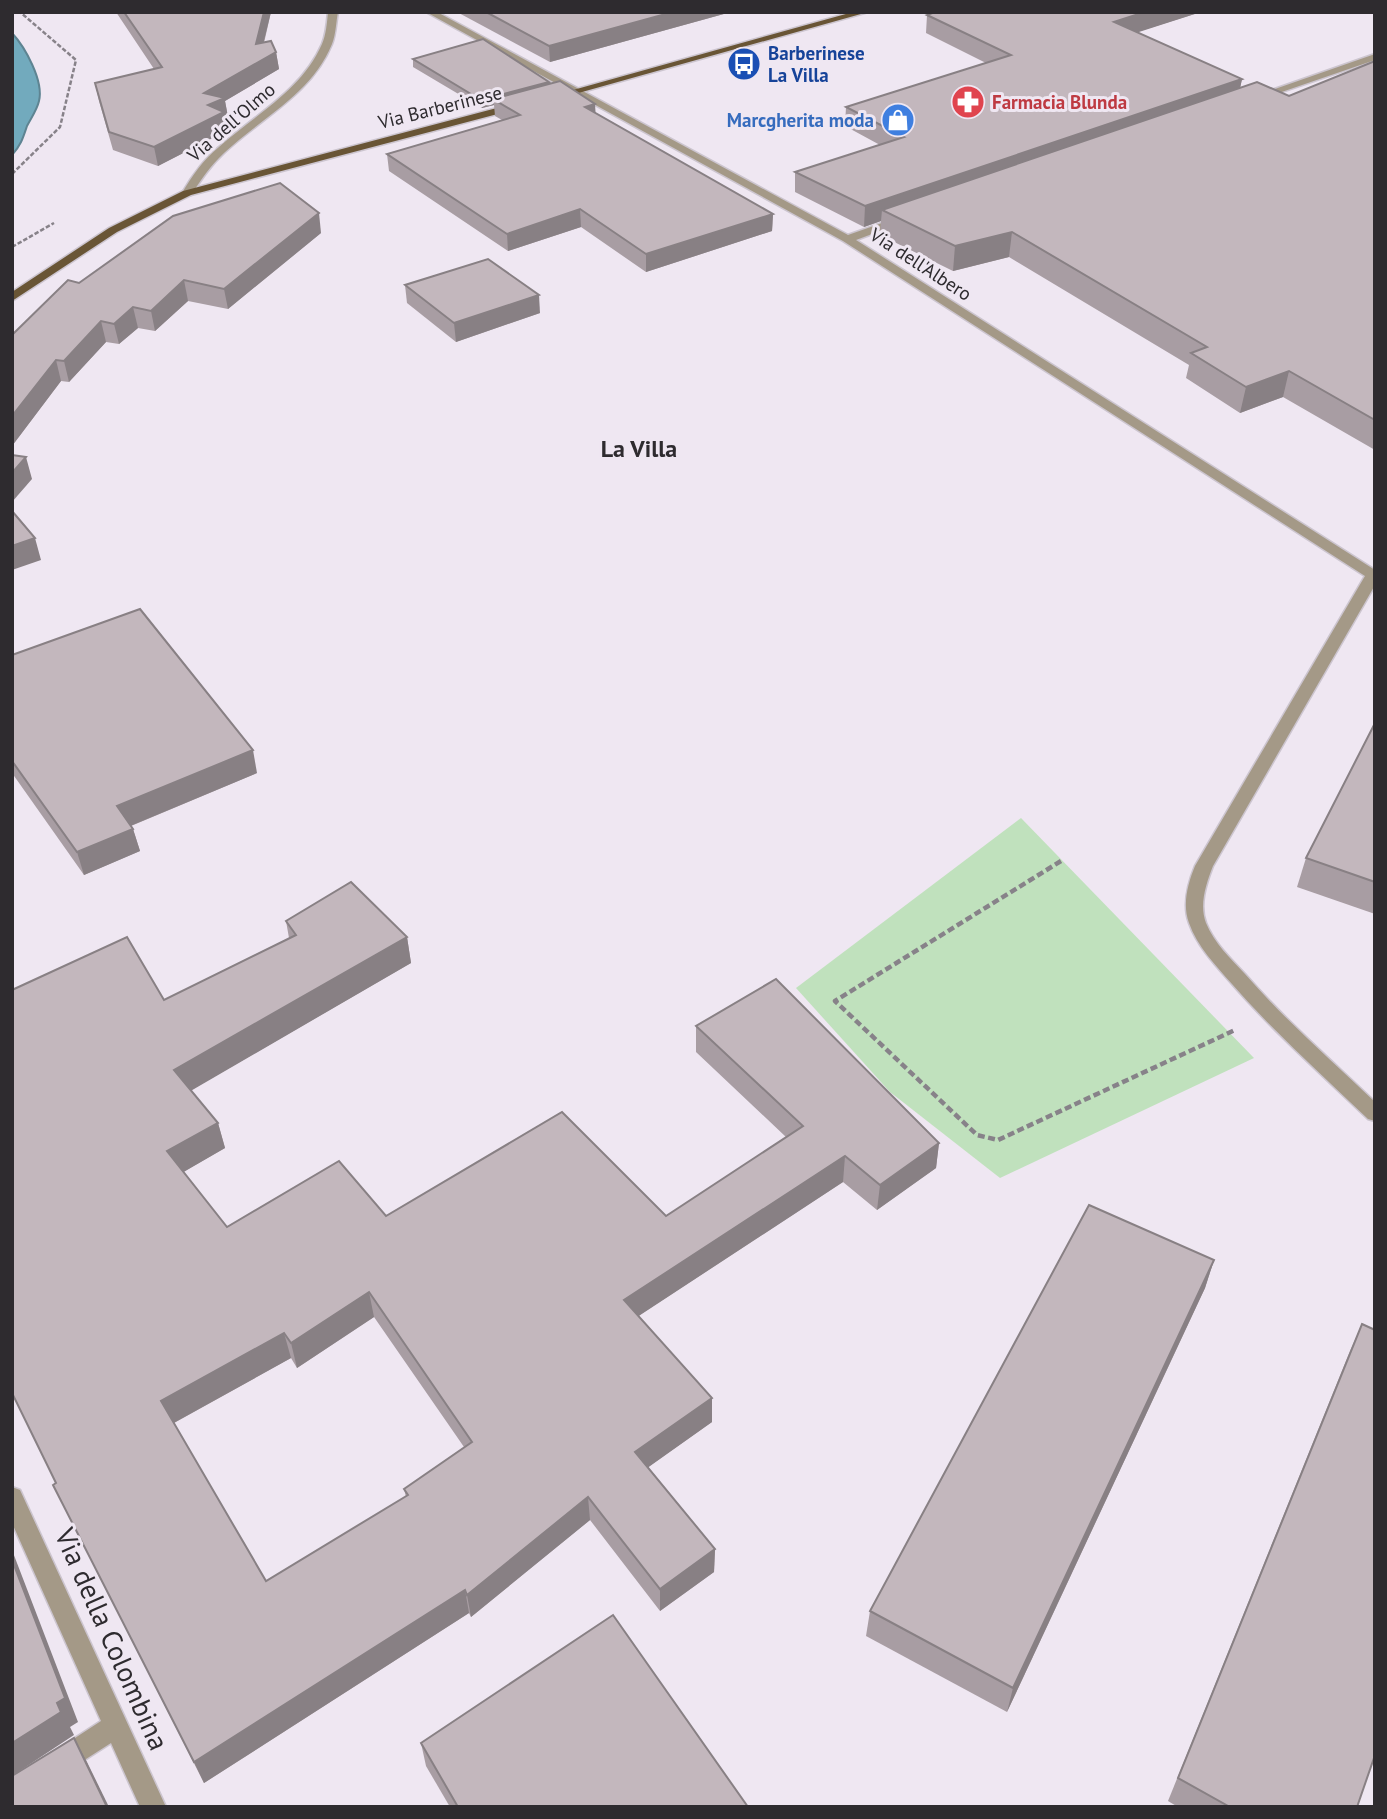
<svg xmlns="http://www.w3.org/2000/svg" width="1387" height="1819" font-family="'PT Sans',sans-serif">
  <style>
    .green { fill: #c0e1bd }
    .water { fill: #72aabd; stroke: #5e8492; stroke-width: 2 }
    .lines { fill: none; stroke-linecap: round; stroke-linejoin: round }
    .minor-casing { stroke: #ccc5cf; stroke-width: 3 }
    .primary-casing { stroke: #ccc5cf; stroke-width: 3 }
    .path-far1 { stroke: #878289; stroke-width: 2.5; stroke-dasharray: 4.5 2; stroke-linecap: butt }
    .path { stroke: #878289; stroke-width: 4.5; stroke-dasharray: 7 3.5; stroke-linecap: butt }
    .minor { fill: #a49987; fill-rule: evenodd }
    .primary { fill: #695535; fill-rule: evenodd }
    .wall { fill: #a89da3; fill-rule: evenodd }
    .shaded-wall { fill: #888084 }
    .building { fill: #c3b7bd; stroke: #888084; stroke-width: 2; fill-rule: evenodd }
    .labels { text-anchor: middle; stroke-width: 6; stroke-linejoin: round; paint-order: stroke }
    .far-transit-label { font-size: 19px; font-weight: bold; fill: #164399; stroke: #efe7f2; text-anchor: start }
    .far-health-label { font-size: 19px; font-weight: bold; fill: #be3a42; stroke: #efe7f2; text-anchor: start }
    .far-street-label { font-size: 19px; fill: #2e2b2f; stroke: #efe7f2 }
    .far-shop-label { font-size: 19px; font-weight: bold; fill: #366cbe; stroke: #efe7f2; text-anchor: end }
    .far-district-label { font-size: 24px; font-weight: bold; fill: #2e2b2f; stroke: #efe7f2 }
    .near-street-label { font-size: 28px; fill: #2e2b2f; stroke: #efe7f2 }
  </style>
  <rect width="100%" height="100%" fill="#efe7f2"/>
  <path class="green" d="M1021,818L1254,1058L1000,1178L890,1092L796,988Z"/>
  <path class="water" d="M12,33C25,47 44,81 39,101C37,110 31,118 27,126C23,138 21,145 12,155Z"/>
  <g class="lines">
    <defs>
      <g id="minor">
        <path d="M328,12H338C336,22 336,34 332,44C312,94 261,118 224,153C210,166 201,180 191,195H183L182,193C192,176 203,160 219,147C255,115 302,90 322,44C326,35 327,23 328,12Z"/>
        <path d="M426,12H437L848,235L899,217H907V221L856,240L1375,570V585L1213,866C1206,884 1199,905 1206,923C1214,943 1231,959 1245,974C1285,1020 1331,1060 1375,1102V1121L1368,1119C1322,1075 1274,1032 1232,984C1216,966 1197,946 1189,923C1182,904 1188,883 1195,866L1365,576L843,241Z"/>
        <path d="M1375,54V60L1258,100L1249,98Z"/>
        <path d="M12,1487L20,1490L166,1807H140L111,1743L61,1775L52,1771L48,1762L52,1753L101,1721L12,1523Z"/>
      </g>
      <g id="primary">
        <path d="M853,12H868L557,99L548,97Z"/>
        <path d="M516,103L521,106L520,108L191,195L117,232L12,301V292L109,228L183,191Z"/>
      </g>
    </defs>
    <use href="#minor" class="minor-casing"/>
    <use href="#primary" class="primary-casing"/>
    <g class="path-far1">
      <path d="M12,174L60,127L76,60L20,12"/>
      <path d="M12,247L54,223"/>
    </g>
    <path class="path" d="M1061,861L835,1001L977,1135L998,1140L1235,1030"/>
    <use href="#minor" class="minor"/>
    <use href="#primary" class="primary"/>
  </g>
  <g class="wall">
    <path d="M116,12H271L264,43L276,52L279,69L225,101L228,117L225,118L228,130L158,166L113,150L99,101L95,83L154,69Z"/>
    <path d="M457,12H731L550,62Z"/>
    <path d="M935,12H1201L1137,32L1242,79L1240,88L1289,96L1375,61V450L1283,397L1240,413L1186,378L1189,365L1009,257L953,271L880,235L881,221L864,227L795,192V172L880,145L845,126L846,107L986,63L926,33L927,15Z"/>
    <path d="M413,59L549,82V84L596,113L773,214L772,231L646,272L581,227L508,251L389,171L387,154L502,120L495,116L494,105L482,108L413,67Z"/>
    <path d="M321,233L228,309L188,301L155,331L138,328L119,344L106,342L69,382L61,381L12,446L79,283Z"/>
    <path d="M405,285L540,313L456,342L407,303Z"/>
    <path d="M12,655L257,773L131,826L133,829L140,851L84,875L12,773Z"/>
    <path d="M1375,723V914L1297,887L1306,858Z"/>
    <path d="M286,921L407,937L411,963L191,1090L218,1123L225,1148L183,1172L227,1227L386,1216H666L786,1137L696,1052V1026L939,1143L936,1168L877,1210L843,1182L638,1316L712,1398V1422L648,1467L715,1549L714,1572L660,1611L590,1520L471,1617L469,1613L204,1783L53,1485L56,1483L164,1000L289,938ZM374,1317L464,1447L404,1489L406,1497L266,1581L174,1423L291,1358L297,1368Z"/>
    <path d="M1214,1260L1205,1288L1007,1712L866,1636L870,1611Z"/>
    <path d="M1362,1324L1357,1807H1178L1168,1801L1350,1351Z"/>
    <path d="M421,1743L748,1807H450L426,1766Z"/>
  </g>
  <g class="shaded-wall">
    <path d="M264,12H271L259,61L276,52L279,69L225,101L228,117L225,118L228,130L158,166L154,147L204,93L256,44Z"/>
    <path d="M673,12H731L550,62L549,46Z"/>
    <path d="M1145,12H1201L1111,41L1114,22Z"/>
    <path d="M1242,79L1238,98L882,210L881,221L864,227L865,206Z"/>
    <path d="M549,82V90L493,99L494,105L482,108L481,100Z"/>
    <path d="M595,104L596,121L585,107Z"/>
    <path d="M580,209L581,227L508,251L507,234Z"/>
    <path d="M319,213L321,233L228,309L224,289Z"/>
    <path d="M773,214L772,231L646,272V254Z"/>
    <path d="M1012,232L1009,257L953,271L955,246Z"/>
    <path d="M184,280L188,301L155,331L151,311Z"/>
    <path d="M539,295L540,313L456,342L454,323Z"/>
    <path d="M133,307L138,328L119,344L114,324Z"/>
    <path d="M101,321L106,342L69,382L64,361Z"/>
    <path d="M56,360L61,381L12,446V416Z"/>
    <path d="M1289,371L1283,397L1240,413L1246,387Z"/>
    <path d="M26,457L32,479L12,502V473Z"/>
    <path d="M35,538L41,560L12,570V546Z"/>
    <path d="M253,750L257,773L123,829L117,806Z"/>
    <path d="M133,829L140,851L84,875L77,852Z"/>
    <path d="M407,937L411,963L182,1096L174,1070Z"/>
    <path d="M218,1123L225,1148L175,1177L167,1151Z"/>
    <path d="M939,1143L936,1168L877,1210L880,1185Z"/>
    <path d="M845,1156L843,1182L625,1325L624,1300Z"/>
    <path d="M1214,1260L1205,1288L1007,1712L1013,1688Z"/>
    <path d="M369,1292L374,1317L297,1368L291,1343Z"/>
    <path d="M284,1333L291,1358L170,1425L161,1401Z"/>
    <path d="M712,1398V1422L636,1476L635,1452Z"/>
    <path d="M588,1497L590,1520L471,1617L467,1595Z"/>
    <path d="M715,1549L714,1572L660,1611V1589Z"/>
    <path d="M12,1550L78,1722L70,1727L74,1735L12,1776Z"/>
    <path d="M465,1590L469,1613L204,1783L194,1762Z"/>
    <path d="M74,1738L87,1762L109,1807H107Z"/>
  </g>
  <g class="building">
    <path d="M124,12H264L256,44L271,41L276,52L204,93L225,98L208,105L224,112L154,147L109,132L95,83L162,67Z"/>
    <path d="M486,12H673L549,46Z"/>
    <path d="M935,12H1145L1114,22L1242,79L865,206L795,172L904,137L846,107L1011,55L927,15Z"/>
    <path d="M483,39L549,82L481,100L413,59Z"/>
    <path d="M1375,61V420L1289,371L1246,387L1191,353L1207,347L1012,232L955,246L882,210L1257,82L1289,96Z"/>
    <path d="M560,81L595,104L585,107L773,214L646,254L580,209L507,234L387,154L520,115L493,99Z"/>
    <path d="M280,183L319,213L224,289L184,280L151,311L133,307L114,324L101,321L64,361L56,360L12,416V335L68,280L79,283L173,216Z"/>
    <path d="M488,259L539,295L454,323L405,285Z"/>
    <path d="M12,455L26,457L12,473Z"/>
    <path d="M12,511L35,538L12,546Z"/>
    <path d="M140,609L253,750L117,806L133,829L77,852L12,761V655Z"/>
    <path d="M1375,723V882L1306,858Z"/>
    <path d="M351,882L407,937L174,1070L218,1123L167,1151L227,1227L339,1161L386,1216L562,1112L666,1216L803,1126L696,1026L776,979L939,1143L880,1185L845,1156L624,1300L712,1398L635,1452L715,1549L660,1589L588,1497L467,1595L465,1590L194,1762L53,1485L56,1483L12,1393V990L127,937L164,1000L296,935L286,921ZM369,1292L472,1442L404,1489L408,1495L266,1581L161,1401L284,1333L291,1343Z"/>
    <path d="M1089,1205L1214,1260L1013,1688L870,1611Z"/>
    <path d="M1362,1324L1375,1330V1755L1357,1807H1230L1178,1778Z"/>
    <path d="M12,1560L65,1698L57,1703L61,1712L12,1743Z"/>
    <path d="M613,1615L748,1807H458L421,1743Z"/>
    <path d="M74,1738L107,1807H12V1776Z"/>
  </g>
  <defs>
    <symbol id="bus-disc" viewBox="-11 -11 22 22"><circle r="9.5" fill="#1a4fb4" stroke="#efe7f2"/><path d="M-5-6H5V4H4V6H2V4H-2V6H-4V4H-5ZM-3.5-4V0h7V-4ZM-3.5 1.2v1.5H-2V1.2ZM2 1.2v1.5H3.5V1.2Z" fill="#fff"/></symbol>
    <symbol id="pharmacy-disc" viewBox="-11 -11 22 22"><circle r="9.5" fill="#e0444e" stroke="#efe7f2"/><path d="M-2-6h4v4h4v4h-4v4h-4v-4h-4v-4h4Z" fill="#fff"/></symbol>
    <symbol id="shop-disc" viewBox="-11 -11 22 22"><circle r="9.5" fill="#3f7fe0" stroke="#efe7f2"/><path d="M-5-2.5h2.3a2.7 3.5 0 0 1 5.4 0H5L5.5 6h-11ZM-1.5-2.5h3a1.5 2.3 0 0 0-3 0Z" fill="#fff"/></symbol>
  </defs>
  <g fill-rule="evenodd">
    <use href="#bus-disc" x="725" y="45" width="38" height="38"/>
    <use href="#pharmacy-disc" x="949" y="83" width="38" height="38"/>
    <use href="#shop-disc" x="879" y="101" width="38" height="38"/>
  </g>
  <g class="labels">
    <g class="far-transit-label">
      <text x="768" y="60">Barberinese<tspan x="768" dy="22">La Villa</tspan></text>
    </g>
    <g class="far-health-label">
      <text x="992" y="109">Farmacia Blunda</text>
    </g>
    <g class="far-street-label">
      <text transform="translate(440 107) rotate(-14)" y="7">Via Barberinese</text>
      <text transform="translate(231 122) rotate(-41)" y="7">Via dell'Olmo</text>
      <text transform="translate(921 264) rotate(33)" y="7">Via dell'Albero</text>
    </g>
    <g class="far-shop-label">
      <text x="874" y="127">Marcgherita moda</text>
    </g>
    <g class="far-district-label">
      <text x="639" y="457">La Villa</text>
    </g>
    <g class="near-street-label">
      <text transform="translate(112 1639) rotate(66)" y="10">Via della Colombina</text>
    </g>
  </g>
  <rect width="1387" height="1819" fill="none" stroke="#2e2b2f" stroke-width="28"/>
</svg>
